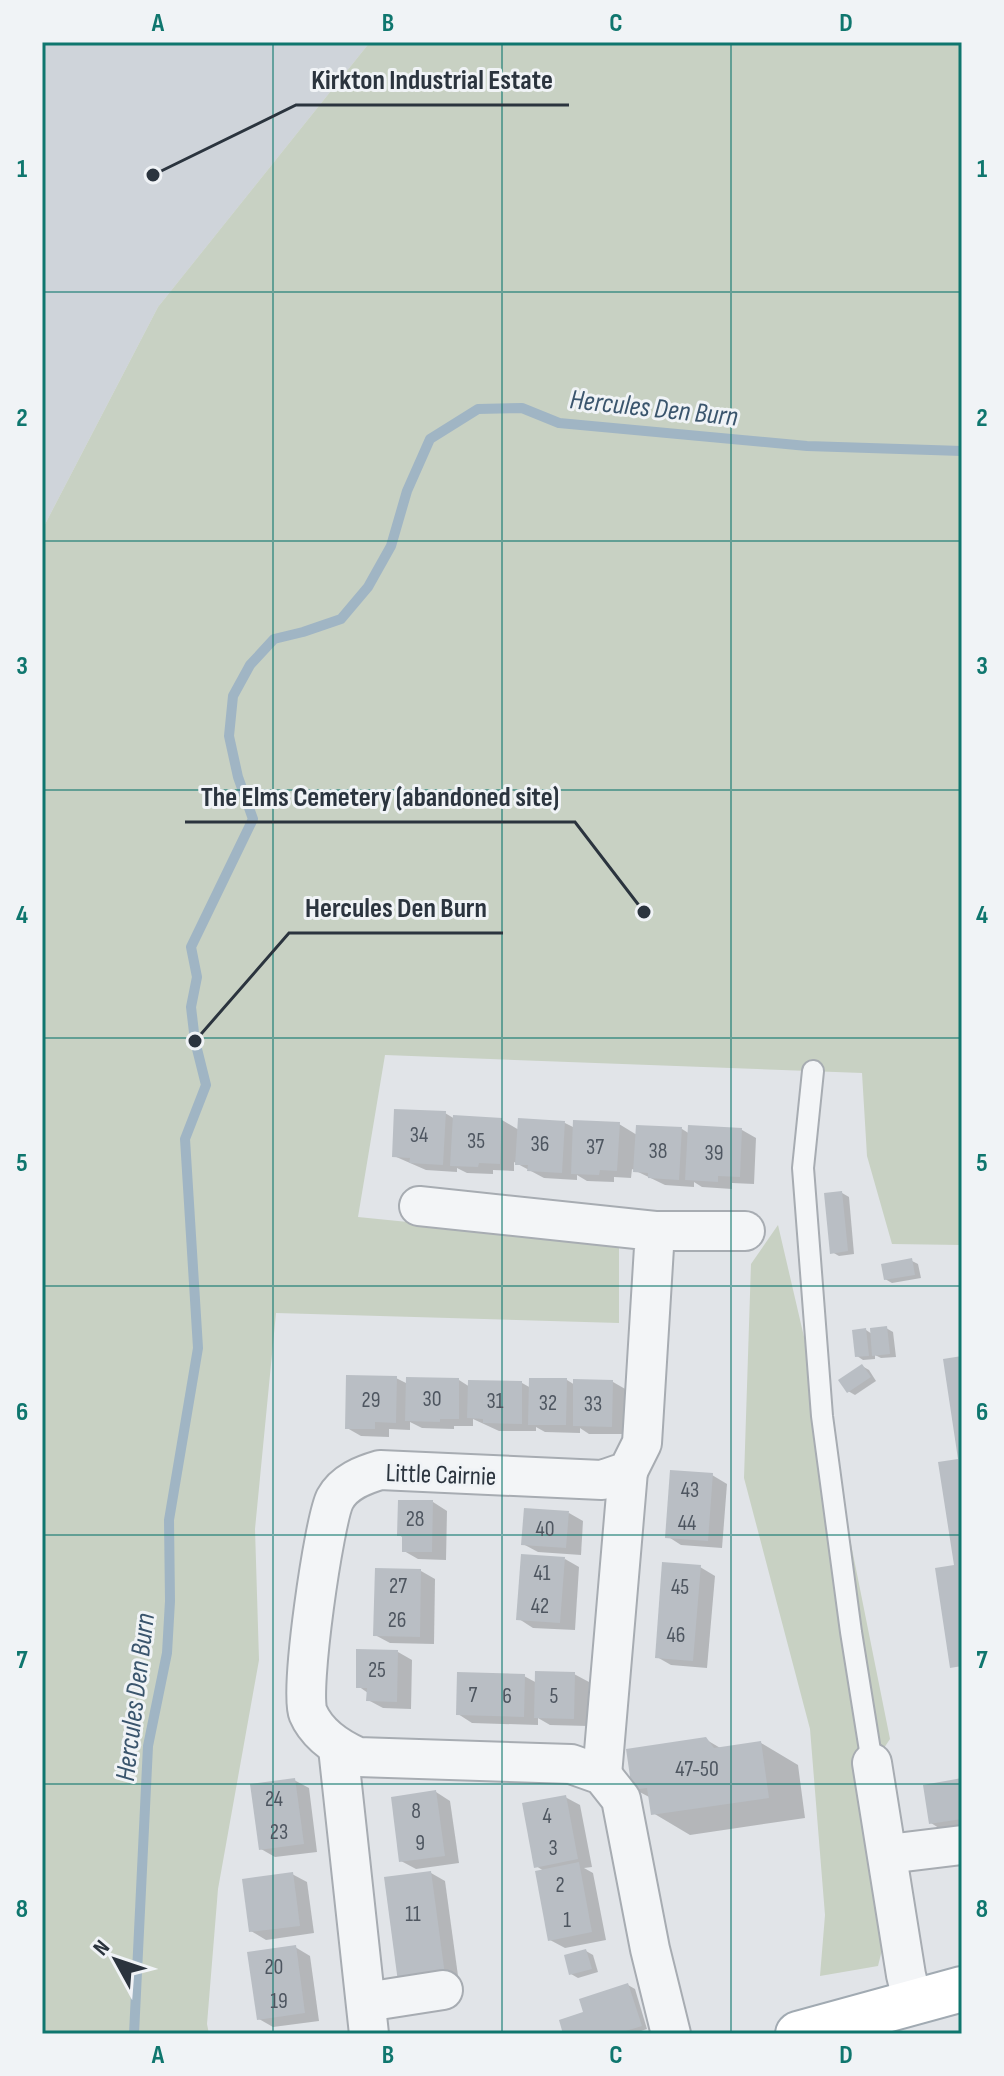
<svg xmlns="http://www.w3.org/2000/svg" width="1004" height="2076" font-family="'Sofia Sans Condensed',sans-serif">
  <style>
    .built { fill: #cfd4da }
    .green { fill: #c8d1c3 }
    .shadow { fill: #0003 }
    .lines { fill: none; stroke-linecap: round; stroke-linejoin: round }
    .stream { stroke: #a0b5c4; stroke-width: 10 }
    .building { fill: #b9bec4 }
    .service-casing { stroke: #a7acb2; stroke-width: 24 }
    .minor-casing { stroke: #a7acb2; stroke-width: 42 }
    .primary-casing { stroke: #a1aab2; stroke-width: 48 }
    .service { stroke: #f3f5f7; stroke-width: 20 }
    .minor { stroke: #f3f5f7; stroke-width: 38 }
    .primary { stroke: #fff; stroke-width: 44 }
    .grid { fill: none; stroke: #0f766e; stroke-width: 2; stroke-opacity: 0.55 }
    .labels { text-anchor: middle; stroke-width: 6; stroke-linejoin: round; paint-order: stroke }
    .number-label { font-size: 22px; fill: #4e5660 }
    .street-label { font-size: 26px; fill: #2b343e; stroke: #f0f3f6 }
    .water-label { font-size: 28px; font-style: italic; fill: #3a556d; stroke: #f0f3f6 }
    .leader { fill: none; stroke: #2b343e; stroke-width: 3 }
    .callout-dot { fill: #2b343e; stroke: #f0f3f6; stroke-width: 3 }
    .callout-label { font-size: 28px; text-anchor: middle; font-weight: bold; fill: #2b343e; stroke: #f0f3f6; stroke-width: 6; stroke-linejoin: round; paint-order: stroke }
    .neatline { fill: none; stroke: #0f766e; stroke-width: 3 }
    .grid-label { font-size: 26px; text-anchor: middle; font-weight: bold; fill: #0f766e }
  </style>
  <rect width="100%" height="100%" fill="#e1e4e8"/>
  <path class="built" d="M42,42H370L158,307L42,530Z"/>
  <g class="green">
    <path d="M370,42H962V1245L892,1244L867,1156L862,1073L385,1055L358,1217L619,1243V1323L276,1313L255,1529L259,1660L218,1889L207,2024L209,2034H42V530L158,307Z"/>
    <path d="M778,1225L844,1509L890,1739L868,1772L889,1922L878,1966L820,1976L825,1915L810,1729L744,1478L751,1264Z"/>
  </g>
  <g class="shadow">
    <path d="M445,1113L455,1119L502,1120L519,1130L565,1123L575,1128L619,1124L637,1135L638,1127L682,1129L690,1134L742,1130L756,1138L754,1184L732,1183V1189L702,1187L694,1182V1187L665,1185L632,1169L631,1178L614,1177V1182L587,1181L577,1175V1180L544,1178L514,1162V1171L493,1170V1174L467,1173L457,1168V1172L426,1170L394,1156Z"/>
    <path d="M842,1193L849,1197L854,1254L839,1256L832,1252Z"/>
    <path d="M912,1261L918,1264L921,1278L892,1283L885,1279Z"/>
    <path d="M886,1328L893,1332L896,1357L881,1358L875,1355V1359L863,1360L857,1356L866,1330L872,1334Z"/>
    <path d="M862,1366L869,1370L876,1381L855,1395L848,1391Z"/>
    <path d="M396,1378L408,1384L459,1380L470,1387L522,1383L531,1388L567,1380L575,1385L613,1382L627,1390L626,1434H589L580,1428V1433L545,1432L536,1427V1431H499L473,1419V1426H454V1429L422,1428L410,1422V1430L389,1429V1437L361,1436L347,1428Z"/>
    <path d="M712,1475L727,1484L722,1548L681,1545L667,1536Z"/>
    <path d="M433,1502L447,1511L446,1560L418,1559L404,1551V1538L399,1535Z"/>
    <path d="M569,1513L583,1521L581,1555L538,1552L523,1544Z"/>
    <path d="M565,1559L579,1567L575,1630L533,1628L519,1619Z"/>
    <path d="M700,1567L715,1576L707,1668L671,1665L657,1657Z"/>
    <path d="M421,1571L435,1579L434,1644L390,1643L375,1635Z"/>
    <path d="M398,1652L412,1660L411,1709L383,1708L368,1700V1693L358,1686Z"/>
    <path d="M574,1674L589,1682L588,1726L550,1725L538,1718V1725L472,1723L458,1714L524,1676L537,1683Z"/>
    <path d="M705,1739L722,1749L761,1743L798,1765L805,1818L690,1835L653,1813L651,1798L634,1789Z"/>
    <path d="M294,1780L309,1788L317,1852L275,1857L261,1849Z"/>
    <path d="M962,1780V1829L945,1832L931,1823Z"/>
    <path d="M436,1792L450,1801L459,1863L416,1869L401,1861Z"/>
    <path d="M565,1797L580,1805L592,1867L584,1868L593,1873L606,1940L565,1948L550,1940L544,1871L536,1866Z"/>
    <path d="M431,1873L445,1881L459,1983L414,1989Z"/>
    <path d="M292,1874L307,1882L314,1933L266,1940L251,1931Z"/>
    <path d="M295,1947L310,1956L319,2021L273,2027L259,2019Z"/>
    <path d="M586,1951L593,1955L598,1972L578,1978L571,1974Z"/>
    <path d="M628,1985L635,1989L647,2029L632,2034H565L586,2013Z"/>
  </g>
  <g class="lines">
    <path class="stream" d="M134,2034L148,1746L167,1653L170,1601L169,1520L198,1348L185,1139L206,1085L195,1041L191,1007L197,977L191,947L253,819L238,777L229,736L233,696L250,665L274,639L303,632L341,619L368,587L391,546L407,491L430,439L478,409L522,408L559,423L807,446L962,451"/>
  </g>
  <g class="building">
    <path d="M394,1109L446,1111L443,1165L409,1163L410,1158L392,1157Z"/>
    <path d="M453,1115L502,1118L500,1164L479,1163L478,1167L450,1166Z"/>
    <path d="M518,1118L565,1121L562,1173L527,1171L528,1165H515Z"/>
    <path d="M573,1120L620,1122L617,1171L600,1170L599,1175L571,1174Z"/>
    <path d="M636,1125L682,1127L679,1180L648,1178V1173L633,1172Z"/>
    <path d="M688,1125L742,1128L740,1177L718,1176V1182L685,1180Z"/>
    <path d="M842,1191L848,1251L830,1254L824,1193Z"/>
    <path d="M912,1258L915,1275L884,1280L881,1264Z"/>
    <path d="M887,1326L890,1354L872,1356L870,1328Z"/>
    <path d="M866,1328L869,1356L855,1357L852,1330Z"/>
    <path d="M962,1356V1666L950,1668L935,1568L954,1565L938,1462L958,1459L943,1359Z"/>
    <path d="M862,1364L871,1377L847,1393L838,1380Z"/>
    <path d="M346,1375L397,1376L396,1423L375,1422V1429H345Z"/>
    <path d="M406,1377L459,1378V1419H440V1422L405,1421Z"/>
    <path d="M529,1378H567L566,1425H528Z"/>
    <path d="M573,1379L613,1380L612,1427L573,1426Z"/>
    <path d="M468,1380L522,1381V1424L483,1423V1419L467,1418Z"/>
    <path d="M670,1470L713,1473L708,1541L665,1538Z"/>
    <path d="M398,1500H433L432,1552H402V1536H397Z"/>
    <path d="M524,1508L569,1511L566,1548L521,1545Z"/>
    <path d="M521,1554L565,1557L560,1623L516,1620Z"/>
    <path d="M662,1562L701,1565L693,1661L655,1658Z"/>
    <path d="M375,1568L421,1569L420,1637L373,1636Z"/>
    <path d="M356,1649L398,1650L397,1702L366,1701L367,1688H356Z"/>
    <path d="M535,1671L575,1672L574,1719L534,1718Z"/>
    <path d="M457,1672L525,1674L524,1717L456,1715Z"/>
    <path d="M706,1737L714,1748L761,1741L769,1798L651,1815L647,1788L632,1790L626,1749Z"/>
    <path d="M295,1778L304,1844L259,1850L250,1784Z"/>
    <path d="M962,1778V1819L929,1824L923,1785Z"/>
    <path d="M436,1790L445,1856L399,1862L391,1797Z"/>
    <path d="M566,1795L578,1859L534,1868L522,1803Z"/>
    <path d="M579,1862L592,1932L548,1941L535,1871Z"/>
    <path d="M431,1871L445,1975L398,1982L384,1877Z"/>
    <path d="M293,1872L300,1926L249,1932L242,1879Z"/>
    <path d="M296,1945L305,2013L257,2020L247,1952Z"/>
    <path d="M586,1949L592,1969L569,1975L564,1955Z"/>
    <path d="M628,1983L642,2026L616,2034H563L559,2020L583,2012L579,1999Z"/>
  </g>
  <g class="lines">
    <defs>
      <path id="service" d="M813,1071L803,1168L822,1416L851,1632L872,1763"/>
      <g id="minor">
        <path d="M419,1206L655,1231L642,1443L628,1471L602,1480L380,1470C363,1475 344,1482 335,1499C324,1520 299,1694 308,1713C317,1734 338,1748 358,1757L571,1764L602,1775L621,1799L650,1949L671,2034"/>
        <path d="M655,1231H745"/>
        <path d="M338,1748L369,2034"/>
        <path d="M872,1763L906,1975L913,2003"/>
        <path d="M602,1775L628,1471"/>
        <path d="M888,1854L962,1845"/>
        <path d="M366,2002L443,1990"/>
      </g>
      <path id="primary" d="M798,2034L962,1989"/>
    </defs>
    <use href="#service" class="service-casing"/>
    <use href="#minor" class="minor-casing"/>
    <use href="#primary" class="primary-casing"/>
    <use href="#service" class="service"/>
    <use href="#minor" class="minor"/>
    <use href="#primary" class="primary"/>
  </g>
  <path class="grid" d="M273,42V2034M502,42V2034M731,42V2034M42,292H962M42,541H962M42,790H962M42,1038H962M42,1286H962M42,1535H962M42,1784H962"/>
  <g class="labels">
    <g class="number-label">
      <text x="419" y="1142">34</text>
      <text x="476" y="1148">35</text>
      <text x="540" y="1151">36</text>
      <text x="595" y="1154">37</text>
      <text x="658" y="1158">38</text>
      <text x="714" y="1160">39</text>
      <text x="432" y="1406">30</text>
      <text x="371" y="1407">29</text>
      <text x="495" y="1408">31</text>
      <text x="548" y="1410">32</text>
      <text x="593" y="1411">33</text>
      <text x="690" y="1497">43</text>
      <text x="415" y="1526">28</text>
      <text x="687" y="1530">44</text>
      <text x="545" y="1536">40</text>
      <text x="542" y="1580">41</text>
      <text x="398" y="1593">27</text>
      <text x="680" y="1594">45</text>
      <text x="540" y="1613">42</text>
      <text x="397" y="1627">26</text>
      <text x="676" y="1642">46</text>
      <text x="377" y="1677">25</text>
      <text x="473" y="1702">7</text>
      <text x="507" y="1703">6</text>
      <text x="554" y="1703">5</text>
      <text x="697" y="1776">47-50</text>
      <text x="274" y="1806">24</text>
      <text x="416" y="1818">8</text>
      <text x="547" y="1823">4</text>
      <text x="279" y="1839">23</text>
      <text x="420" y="1850">9</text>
      <text x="553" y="1855">3</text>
      <text x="560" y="1892">2</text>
      <text x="413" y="1921">11</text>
      <text x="567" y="1927">1</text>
      <text x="274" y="1974">20</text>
      <text x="279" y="2008">19</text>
    </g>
    <g class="street-label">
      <text transform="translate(441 1474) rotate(2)" y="9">Little Cairnie</text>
    </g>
    <g class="water-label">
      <text transform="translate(654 407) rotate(6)" y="10">Hercules Den Burn</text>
      <text transform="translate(134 1697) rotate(-83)" y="10">Hercules Den Burn</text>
    </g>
  </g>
  <path class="leader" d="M153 175L296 105H569M644 912L575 822H185M195 1041L289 933H503"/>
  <g class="callout-dot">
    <circle cx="153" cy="175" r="8"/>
    <circle cx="644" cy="912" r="8"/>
    <circle cx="195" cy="1041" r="8"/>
  </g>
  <g class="callout-label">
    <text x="432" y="89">Kirkton Industrial Estate</text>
    <text x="380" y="806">The Elms Cemetery (abandoned site)</text>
    <text x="396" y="917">Hercules Den Burn</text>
  </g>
  <rect width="1004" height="2076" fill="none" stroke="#f0f3f6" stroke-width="88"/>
  <g transform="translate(116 1960) rotate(310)" stroke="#f0f3f6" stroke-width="6" paint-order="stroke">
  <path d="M0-6L14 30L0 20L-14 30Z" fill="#2b343e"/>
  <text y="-12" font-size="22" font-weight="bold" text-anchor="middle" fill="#2b343e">N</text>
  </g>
  <rect x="44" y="44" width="916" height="1988" class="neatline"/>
  <g class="grid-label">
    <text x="158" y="31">A</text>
    <text x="388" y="31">B</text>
    <text x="616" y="31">C</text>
    <text x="846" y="31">D</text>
    <text x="22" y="177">1</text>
    <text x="982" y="177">1</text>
    <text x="22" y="426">2</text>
    <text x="982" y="426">2</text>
    <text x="22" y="674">3</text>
    <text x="982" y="674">3</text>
    <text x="22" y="923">4</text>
    <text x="982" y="923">4</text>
    <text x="22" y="1171">5</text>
    <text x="982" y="1171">5</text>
    <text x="22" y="1420">6</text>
    <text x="982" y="1420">6</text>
    <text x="22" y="1668">7</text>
    <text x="982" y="1668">7</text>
    <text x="22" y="1917">8</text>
    <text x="982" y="1917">8</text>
    <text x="158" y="2063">A</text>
    <text x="388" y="2063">B</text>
    <text x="616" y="2063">C</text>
    <text x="846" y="2063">D</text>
  </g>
</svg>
